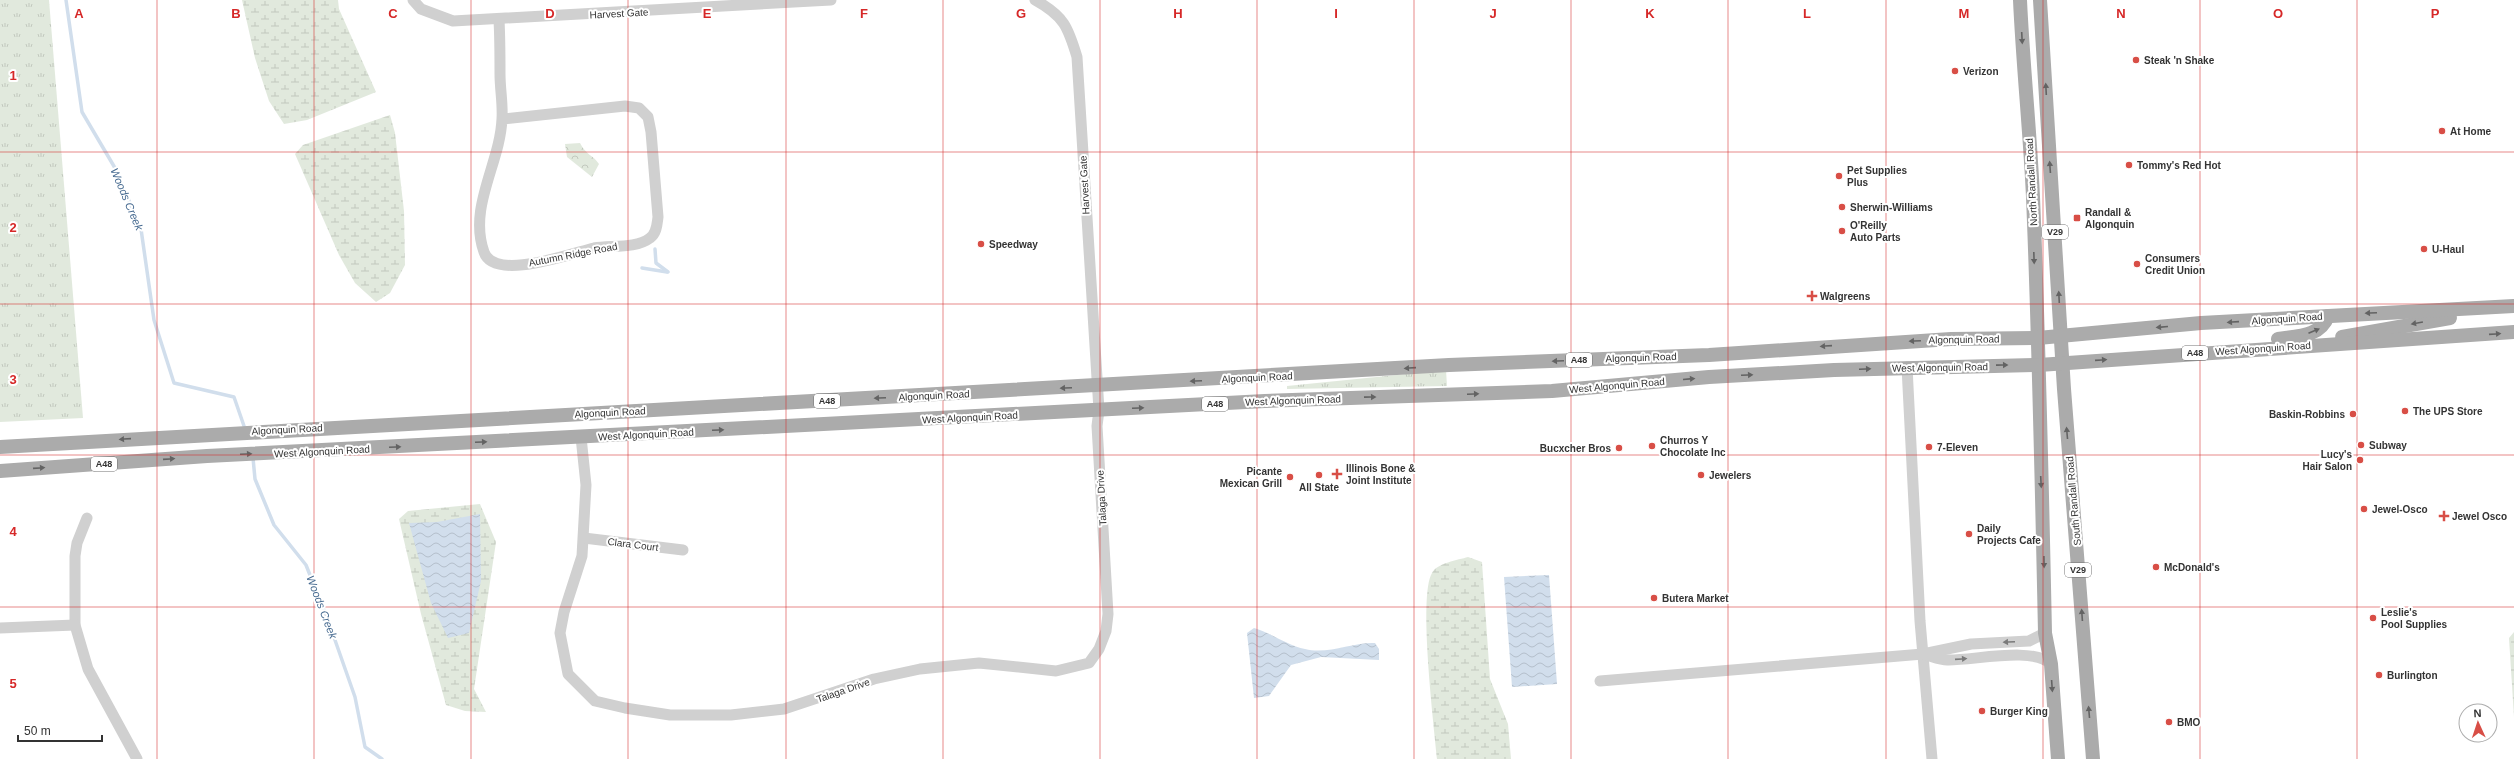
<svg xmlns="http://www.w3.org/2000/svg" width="2514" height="759" font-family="Arial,sans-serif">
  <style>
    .grass { fill: url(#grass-tufts) }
    .wetland { fill: url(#wetland-marsh) }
    .park { fill: url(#park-crowns) }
    .water { fill: url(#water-waves) }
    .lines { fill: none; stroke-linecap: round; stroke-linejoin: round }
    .stream { stroke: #d1deec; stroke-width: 3.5 }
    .minor { stroke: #d0d0d0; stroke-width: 11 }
    .major { stroke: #ababab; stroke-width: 14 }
    .oneway { fill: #636363 }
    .oneway2 { fill: #7a7a7a }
    .grid { fill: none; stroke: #d62828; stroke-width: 1; stroke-opacity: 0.55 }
    .poi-dot { fill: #d84e46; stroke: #fff; stroke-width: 1.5 }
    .labels { text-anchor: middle; stroke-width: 4; stroke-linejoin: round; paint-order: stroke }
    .shield { fill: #fff; stroke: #707070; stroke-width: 1 }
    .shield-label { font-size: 9px; font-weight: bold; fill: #333 }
    .street-label { font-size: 10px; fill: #333; stroke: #fff }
    .poi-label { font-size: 10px; font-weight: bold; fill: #333; stroke: #fff; text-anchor: start }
    .water-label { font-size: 11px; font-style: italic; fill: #466a90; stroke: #fff }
    .grid-label { font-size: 13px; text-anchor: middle; font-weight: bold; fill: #d62828; stroke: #fff; stroke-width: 4; stroke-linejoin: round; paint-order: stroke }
  </style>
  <defs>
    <pattern id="grass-tufts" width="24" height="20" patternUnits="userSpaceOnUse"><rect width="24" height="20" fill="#e1e9dd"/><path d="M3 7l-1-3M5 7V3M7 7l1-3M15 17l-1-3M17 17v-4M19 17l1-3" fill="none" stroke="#c2c8be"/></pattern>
    <pattern id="wetland-marsh" width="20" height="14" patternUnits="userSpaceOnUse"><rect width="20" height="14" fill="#e1e9dd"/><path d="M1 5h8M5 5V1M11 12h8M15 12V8" fill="none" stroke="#c2c8be"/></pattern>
    <pattern id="park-crowns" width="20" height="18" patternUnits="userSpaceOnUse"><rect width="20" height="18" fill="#e1e9dd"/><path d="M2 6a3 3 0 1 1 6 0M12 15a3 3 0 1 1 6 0" fill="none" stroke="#c2c8be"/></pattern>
    <pattern id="water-waves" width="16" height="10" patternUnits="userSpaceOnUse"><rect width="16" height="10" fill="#d1deec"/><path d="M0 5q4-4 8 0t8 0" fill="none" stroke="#b4bfcb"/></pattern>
  </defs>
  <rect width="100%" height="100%" fill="#fff"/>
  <g class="grass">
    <path d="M0,0H49L83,418L0,422Z"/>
    <path d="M1446,370L1447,386L1287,389V386Z"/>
  </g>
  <g class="wetland">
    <path d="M242,0H338L339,9L376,92L307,120L284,124L269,101L255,58Z"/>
    <path d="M390,115L395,133L404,211L405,265L390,293L376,302L355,283L339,255L295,154L303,145Z"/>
    <path d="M480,504L496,542L474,689L486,712L465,711L446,705L421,614L399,519L408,511Z"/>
    <path d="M1468,557L1482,562L1490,679L1508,724L1511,759H1437C1434,725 1418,596 1432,573C1437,563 1458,560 1468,557Z"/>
    <path d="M2514,632V717L2509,638Z"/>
  </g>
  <path class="park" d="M580,143C586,155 593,155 599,164L592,177L567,157L565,144Z"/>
  <g class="water">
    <path d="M480,514L481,581L469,633L448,638L431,603L409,523L437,522Z"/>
    <path d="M1549,575L1557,684L1512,687L1504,577Z"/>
    <path d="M1254,628C1271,633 1287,645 1305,649C1328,655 1352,642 1375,643L1379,649V660L1321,657L1291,665L1269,696L1254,698L1247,633Z"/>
  </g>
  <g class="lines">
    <g class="stream">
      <path d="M66,0L82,112L115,168L141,229L154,320L174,383L234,397L244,426"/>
      <path d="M655,249L656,263L668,272"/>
      <path d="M642,268L667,272"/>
      <path d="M253,458L255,479L274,525L306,565L329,623L355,697L365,747L382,759"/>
    </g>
    <g class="minor">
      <path d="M413,0L421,9L453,21L831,0"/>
      <path d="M499,20C500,38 500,56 500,74C500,89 503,104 502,119C500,164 468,207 484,252C494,282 572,253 594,248C610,245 636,249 650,238C657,233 657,224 658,217L651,132L648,117L639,108L625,106L503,119"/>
      <path d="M1907,367L1920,621L1932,759"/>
      <path d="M581,437L586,485L582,556L564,612L560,633L568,674L595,701L625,708L670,715H731L784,709L874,679L920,669L979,663L1056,671L1089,663L1099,649L1106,631L1108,614L1097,426L1099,410L1077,57C1068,27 1064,16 1035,0"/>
      <path d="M87,518L77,543L75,556V625L88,669L137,759"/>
      <path d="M584,538L683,550"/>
      <path d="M0,628L75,625"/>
      <path d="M1923,654C1931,656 1940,660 1947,660C1972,661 2033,646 2051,664"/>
      <path d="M1600,681L1923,654L1971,644L2029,641L2045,633"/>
    </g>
    <g class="major">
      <path d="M2020,0C2023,66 2030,131 2033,197C2039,342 2042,488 2045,633L2051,664L2058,759"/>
      <path d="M2040,0L2064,389L2093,759"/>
      <path d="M2342,337L2450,318"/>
      <path d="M2278,339C2298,336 2320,337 2328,316"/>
      <path d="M0,447L1449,365L1709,355L1951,339L2038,338L2201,323L2514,306"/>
      <path d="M0,471L207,456L1265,401L1552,391L1709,377L1834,370L2039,365L2514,332"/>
    </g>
  </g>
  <defs><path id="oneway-solid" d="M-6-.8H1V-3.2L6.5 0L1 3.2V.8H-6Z"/></defs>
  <g class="oneway">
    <use href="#oneway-solid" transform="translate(2022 38) rotate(87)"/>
    <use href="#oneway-solid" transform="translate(2046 89) rotate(-93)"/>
    <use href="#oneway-solid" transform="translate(2050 167) rotate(-94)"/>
    <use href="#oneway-solid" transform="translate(2034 258) rotate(88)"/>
    <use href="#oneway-solid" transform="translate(2059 297) rotate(-93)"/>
    <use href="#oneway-solid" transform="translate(2371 313) rotate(177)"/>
    <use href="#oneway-solid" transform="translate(2233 322) rotate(176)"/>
    <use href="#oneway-solid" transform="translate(2417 323) rotate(170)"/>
    <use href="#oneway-solid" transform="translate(2162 327) rotate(175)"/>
    <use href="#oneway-solid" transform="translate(2314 331) rotate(-23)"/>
    <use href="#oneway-solid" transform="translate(2495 334) rotate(-4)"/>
    <use href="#oneway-solid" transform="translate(1915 341) rotate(177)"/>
    <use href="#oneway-solid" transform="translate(1826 346) rotate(176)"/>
    <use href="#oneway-solid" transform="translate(2101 360) rotate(-4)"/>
    <use href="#oneway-solid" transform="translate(1558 361) rotate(178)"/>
    <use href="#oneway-solid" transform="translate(2002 365) rotate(-1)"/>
    <use href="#oneway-solid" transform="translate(1410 368) rotate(176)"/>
    <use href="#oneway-solid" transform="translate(1865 369) rotate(-2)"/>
    <use href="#oneway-solid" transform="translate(1747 375) rotate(-3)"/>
    <use href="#oneway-solid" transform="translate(1689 379) rotate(-5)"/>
    <use href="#oneway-solid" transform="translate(1196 381) rotate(177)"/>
    <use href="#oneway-solid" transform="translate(1066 388) rotate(177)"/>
    <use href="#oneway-solid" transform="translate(1473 394) rotate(-2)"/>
    <use href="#oneway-solid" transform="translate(1370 397) rotate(-1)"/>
    <use href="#oneway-solid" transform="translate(880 398) rotate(177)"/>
    <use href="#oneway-solid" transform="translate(1138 408) rotate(-3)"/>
    <use href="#oneway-solid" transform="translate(718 430) rotate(-3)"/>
    <use href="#oneway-solid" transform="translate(2067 433) rotate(-95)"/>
    <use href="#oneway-solid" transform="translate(125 439) rotate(176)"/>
    <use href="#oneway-solid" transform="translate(481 442) rotate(-3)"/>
    <use href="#oneway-solid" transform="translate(395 447) rotate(-3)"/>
    <use href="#oneway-solid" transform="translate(246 454) rotate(-3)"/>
    <use href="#oneway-solid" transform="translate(169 459) rotate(-4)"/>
    <use href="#oneway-solid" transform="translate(39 468) rotate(-4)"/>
    <use href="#oneway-solid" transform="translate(2041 482) rotate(87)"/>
    <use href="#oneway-solid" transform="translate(2044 562) rotate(89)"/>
    <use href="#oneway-solid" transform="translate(2082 615) rotate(-94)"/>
    <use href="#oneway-solid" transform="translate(2052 686) rotate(86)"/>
    <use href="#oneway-solid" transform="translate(2089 712) rotate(-95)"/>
  </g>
  <g class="oneway2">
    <use href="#oneway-solid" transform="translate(2009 642) rotate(177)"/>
    <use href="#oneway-solid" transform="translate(1961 659) rotate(-4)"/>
  </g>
  <path class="grid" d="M157,0V759M314,0V759M471,0V759M628,0V759M786,0V759M943,0V759M1100,0V759M1257,0V759M1414,0V759M1571,0V759M1728,0V759M1886,0V759M2043,0V759M2200,0V759M2357,0V759M0,152H2514M0,304H2514M0,455H2514M0,607H2514"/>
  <g class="poi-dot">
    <circle cx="2136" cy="60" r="4"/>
    <circle cx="1955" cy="71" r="4"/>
    <circle cx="2442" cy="131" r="4"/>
    <circle cx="2129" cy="165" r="4"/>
    <circle cx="1839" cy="176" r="4"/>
    <circle cx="1842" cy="207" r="4"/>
    <rect x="2073" y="214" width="8" height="8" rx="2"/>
    <circle cx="1842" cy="231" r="4"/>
    <circle cx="981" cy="244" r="4"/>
    <circle cx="2424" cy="249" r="4"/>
    <circle cx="2137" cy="264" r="4"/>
    <path d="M1810 290h4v4h4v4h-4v4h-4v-4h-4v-4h4z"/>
    <circle cx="2405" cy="411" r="4"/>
    <circle cx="2353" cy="414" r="4"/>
    <circle cx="2361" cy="445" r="4"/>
    <circle cx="1652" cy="446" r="4"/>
    <circle cx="1929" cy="447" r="4"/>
    <circle cx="1619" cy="448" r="4"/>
    <circle cx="2360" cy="460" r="4"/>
    <path d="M1335 468h4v4h4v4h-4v4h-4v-4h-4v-4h4z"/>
    <circle cx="1319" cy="475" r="4"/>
    <circle cx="1701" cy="475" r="4"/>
    <circle cx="1290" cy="477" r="4"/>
    <circle cx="2364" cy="509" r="4"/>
    <path d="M2442 510h4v4h4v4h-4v4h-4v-4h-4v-4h4z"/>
    <circle cx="1969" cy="534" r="4"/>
    <circle cx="2156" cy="567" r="4"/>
    <circle cx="1654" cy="598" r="4"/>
    <circle cx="2373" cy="618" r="4"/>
    <circle cx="2379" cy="675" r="4"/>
    <circle cx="1982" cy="711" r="4"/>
    <circle cx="2169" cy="722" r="4"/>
  </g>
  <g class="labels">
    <g class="shield">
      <rect x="2042" y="225" width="26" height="14" rx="3"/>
      <rect x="2182" y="346" width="26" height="14" rx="3"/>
      <rect x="1566" y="353" width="26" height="14" rx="3"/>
      <rect x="814" y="394" width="26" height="14" rx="3"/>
      <rect x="1202" y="397" width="26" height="14" rx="3"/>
      <rect x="91" y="457" width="26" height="14" rx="3"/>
      <rect x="2065" y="563" width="26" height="14" rx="3"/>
    </g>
    <g class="shield-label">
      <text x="2055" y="235">V29</text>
      <text x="2195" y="356">A48</text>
      <text x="1579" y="363">A48</text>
      <text x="827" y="404">A48</text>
      <text x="1215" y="407">A48</text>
      <text x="104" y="467">A48</text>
      <text x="2078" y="573">V29</text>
    </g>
    <g class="street-label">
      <text transform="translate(619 13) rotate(-3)" y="4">Harvest Gate</text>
      <text transform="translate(2031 182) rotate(-93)" y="4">North Randall Road</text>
      <text transform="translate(1084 185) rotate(-93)" y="4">Harvest Gate</text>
      <text transform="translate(573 254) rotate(-11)" y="4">Autumn Ridge Road</text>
      <text transform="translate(2287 318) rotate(-4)" y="4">Algonquin Road</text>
      <text transform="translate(1964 339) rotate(-1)" y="4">Algonquin Road</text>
      <text transform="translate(2263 348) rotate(-4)" y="4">West Algonquin Road</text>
      <text transform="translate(1641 357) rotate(-2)" y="4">Algonquin Road</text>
      <text transform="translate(1940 367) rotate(-1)" y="4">West Algonquin Road</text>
      <text transform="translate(1257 377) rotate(-3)" y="4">Algonquin Road</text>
      <text transform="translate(1617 385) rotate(-5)" y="4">West Algonquin Road</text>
      <text transform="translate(934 395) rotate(-3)" y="4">Algonquin Road</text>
      <text transform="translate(1293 400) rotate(-2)" y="4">West Algonquin Road</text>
      <text transform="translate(610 412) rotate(-3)" y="4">Algonquin Road</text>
      <text transform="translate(970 417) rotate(-3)" y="4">West Algonquin Road</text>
      <text transform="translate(287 429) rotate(-3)" y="4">Algonquin Road</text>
      <text transform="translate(646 434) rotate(-3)" y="4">West Algonquin Road</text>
      <text transform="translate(322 451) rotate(-3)" y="4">West Algonquin Road</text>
      <text transform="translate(1101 498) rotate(-93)" y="4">Talaga Drive</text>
      <text transform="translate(2073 501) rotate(-95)" y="4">South Randall Road</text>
      <text transform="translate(633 544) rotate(7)" y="4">Clara Court</text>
      <text transform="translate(843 690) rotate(-19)" y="4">Talaga Drive</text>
    </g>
    <g class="poi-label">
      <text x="2144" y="64">Steak 'n Shake</text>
      <text x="1963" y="75">Verizon</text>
      <text x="2450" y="135">At Home</text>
      <text x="2137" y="169">Tommy's Red Hot</text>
      <text x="1847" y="174">Pet Supplies<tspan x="1847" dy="12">Plus</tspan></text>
      <text x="1850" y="211">Sherwin-Williams</text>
      <text x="2085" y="216">Randall &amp;<tspan x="2085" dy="12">Algonquin</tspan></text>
      <text x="1850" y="229">O'Reilly<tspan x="1850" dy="12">Auto Parts</tspan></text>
      <text x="989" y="248">Speedway</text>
      <text x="2432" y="253">U-Haul</text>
      <text x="2145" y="262">Consumers<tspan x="2145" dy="12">Credit Union</tspan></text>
      <text x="1820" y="300">Walgreens</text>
      <text x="2413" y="415">The UPS Store</text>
      <text x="2345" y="418" text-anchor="end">Baskin-Robbins</text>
      <text x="1660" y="444">Churros Y<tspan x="1660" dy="12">Chocolate Inc</tspan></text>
      <text x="2369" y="449">Subway</text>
      <text x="1937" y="451">7-Eleven</text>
      <text x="1611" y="452" text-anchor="end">Bucxcher Bros</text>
      <text x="2352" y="458" text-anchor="end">Lucy's<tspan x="2352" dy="12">Hair Salon</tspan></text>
      <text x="1346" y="472">Illinois Bone &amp;<tspan x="1346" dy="12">Joint Institute</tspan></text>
      <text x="1282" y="475" text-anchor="end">Picante<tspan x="1282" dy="12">Mexican Grill</tspan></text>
      <text x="1709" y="479">Jewelers</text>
      <text x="1319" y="491" text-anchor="middle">All State</text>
      <text x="2372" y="513">Jewel-Osco</text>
      <text x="2452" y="520">Jewel Osco</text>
      <text x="1977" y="532">Daily<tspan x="1977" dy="12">Projects Cafe</tspan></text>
      <text x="2164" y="571">McDonald's</text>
      <text x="1662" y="602">Butera Market</text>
      <text x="2381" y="616">Leslie's<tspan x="2381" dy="12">Pool Supplies</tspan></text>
      <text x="2387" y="679">Burlington</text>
      <text x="1990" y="715">Burger King</text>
      <text x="2177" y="726">BMO</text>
    </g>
    <g class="water-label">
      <text transform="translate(127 199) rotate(67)" y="4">Woods Creek</text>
      <text transform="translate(322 607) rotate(69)" y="4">Woods Creek</text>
    </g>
  </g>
  <g class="grid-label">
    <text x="79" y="18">A</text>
    <text x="236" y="18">B</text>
    <text x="393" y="18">C</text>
    <text x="550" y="18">D</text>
    <text x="707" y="18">E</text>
    <text x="864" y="18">F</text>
    <text x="1021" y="18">G</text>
    <text x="1178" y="18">H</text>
    <text x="1336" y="18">I</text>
    <text x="1493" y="18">J</text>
    <text x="1650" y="18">K</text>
    <text x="1807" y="18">L</text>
    <text x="1964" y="18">M</text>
    <text x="2121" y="18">N</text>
    <text x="2278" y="18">O</text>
    <text x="2435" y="18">P</text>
    <text x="13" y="80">1</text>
    <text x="13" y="232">2</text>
    <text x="13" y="384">3</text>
    <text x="13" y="536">4</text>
    <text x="13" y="688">5</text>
  </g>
  <g transform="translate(2478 723) rotate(357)"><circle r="19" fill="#ffffff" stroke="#adadad"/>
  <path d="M0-3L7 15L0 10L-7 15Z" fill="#d84e46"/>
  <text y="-6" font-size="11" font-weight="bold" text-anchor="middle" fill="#333333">N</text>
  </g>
  <path d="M18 735v6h84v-6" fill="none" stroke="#333333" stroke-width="2"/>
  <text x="24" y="735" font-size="12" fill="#333333" stroke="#ffffff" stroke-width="3" paint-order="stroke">50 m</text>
</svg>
